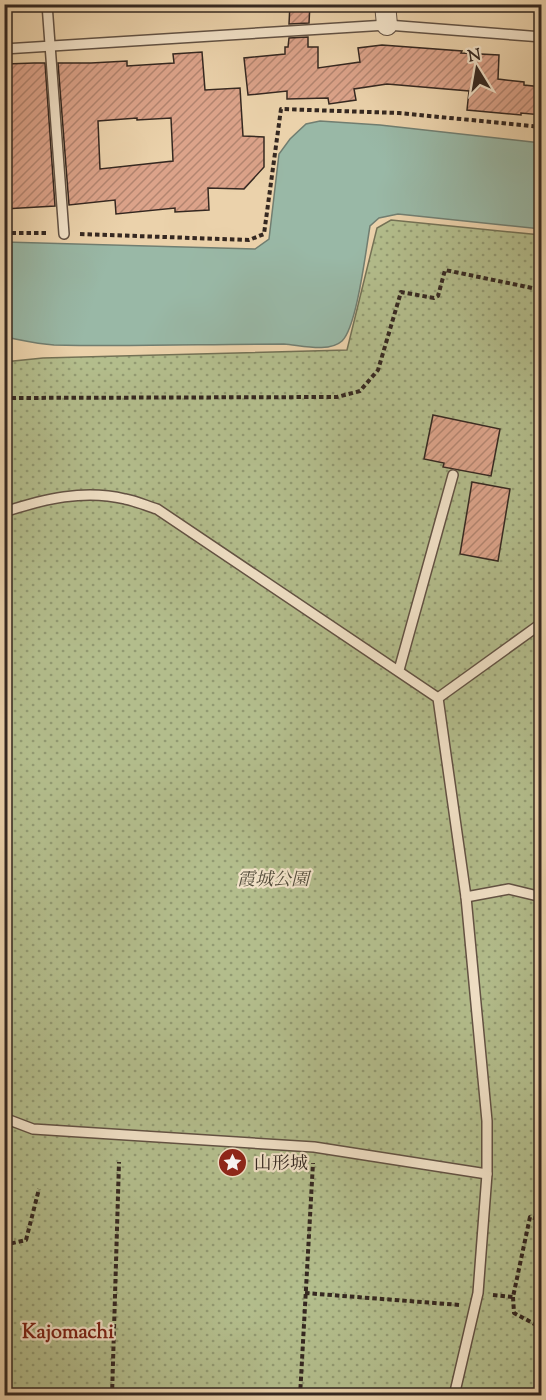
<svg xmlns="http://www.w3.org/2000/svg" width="546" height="1400" font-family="'Sorts Mill Goudy','Noto Serif JP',serif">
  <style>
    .park { fill: url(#park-dots); stroke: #747256; stroke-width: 1.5 }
    .water { fill: #99b8a6; stroke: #717e71; stroke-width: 1.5 }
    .building { fill: url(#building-hatch); stroke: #352821; stroke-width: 1.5; fill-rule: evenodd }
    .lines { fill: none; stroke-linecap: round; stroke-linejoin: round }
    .lane-casing { stroke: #625244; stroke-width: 12 }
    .street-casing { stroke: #625244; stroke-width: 22 }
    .path { stroke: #352821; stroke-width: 4; stroke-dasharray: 4.5 3; stroke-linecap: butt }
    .lane { stroke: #f2e2c8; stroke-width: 9 }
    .street { stroke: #f2e2c8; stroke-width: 20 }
    .labels { text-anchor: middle; stroke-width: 4.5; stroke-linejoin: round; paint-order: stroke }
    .park-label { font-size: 18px; font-style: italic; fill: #544d3c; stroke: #f2e2c8 }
    .poi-label { font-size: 18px; fill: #352821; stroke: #f2e2c8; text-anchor: start }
    .neighbourhood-label { font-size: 20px; font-weight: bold; fill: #7a1f14; stroke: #f2e2c8 }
  </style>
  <defs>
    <pattern id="park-dots" width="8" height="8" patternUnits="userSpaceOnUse" patternTransform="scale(1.5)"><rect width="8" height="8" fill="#b3bd8c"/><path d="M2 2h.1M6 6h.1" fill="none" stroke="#929a72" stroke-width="1.8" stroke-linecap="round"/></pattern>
    <pattern id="building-hatch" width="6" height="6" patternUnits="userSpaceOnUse" patternTransform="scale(1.5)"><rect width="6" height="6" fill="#dca38a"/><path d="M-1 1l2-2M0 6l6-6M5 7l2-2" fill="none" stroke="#b38570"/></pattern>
  </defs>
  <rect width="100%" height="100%" fill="#ebd2ab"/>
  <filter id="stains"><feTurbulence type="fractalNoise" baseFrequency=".00333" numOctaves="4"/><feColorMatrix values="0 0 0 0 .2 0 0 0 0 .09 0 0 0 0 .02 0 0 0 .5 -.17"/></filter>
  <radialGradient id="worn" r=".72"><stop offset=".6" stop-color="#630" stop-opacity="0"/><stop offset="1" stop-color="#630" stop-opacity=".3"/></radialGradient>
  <path class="park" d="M391,220L541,235V1395H5L4,362L43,358L347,350L377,228Z"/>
  <path class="water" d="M320,121L380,125L541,143V229L398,214L379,218L370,226C366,249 357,327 342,341C329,353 300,345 284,344C207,344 131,347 54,345C37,344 21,340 5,337V242L255,249L269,239L279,154L290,139L306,124Z"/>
  <g class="building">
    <path d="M290,4H310L309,23L289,24Z"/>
    <path d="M308,37V47H318V68L360,62L358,48L382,45L462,51L461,53L499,55L498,79L524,82V85L542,87V115L521,113V115L467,110L469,91L387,84L354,89L356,100L329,104L328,98L287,99V91L248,95L244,58L285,54V47H288L289,38Z"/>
    <path d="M202,52L205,90L240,88L243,136L264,137V167L244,189L208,188L209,210L175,212V208L116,214L115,200L69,205L58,63H91L127,61V66L174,63L173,54ZM137,118V120L171,118L173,161L100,169L98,121Z"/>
    <path d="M34,63H45L55,206L4,209V163H9L6,64Z"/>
    <path d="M433,415L500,429L491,476L443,467L444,463L424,459Z"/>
    <path d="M472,482L510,489L498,561L460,554Z"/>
  </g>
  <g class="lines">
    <defs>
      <g id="lane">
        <path d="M47,4L64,234"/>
        <path d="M4,49L387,25L542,37"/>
        <path d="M4,512C44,499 84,489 125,499C136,501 147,506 157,509L438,698L466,897L487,1121V1174L314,1147L33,1129L4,1118"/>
        <path d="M399,670L453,475"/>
        <path d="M438,698L542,623"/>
        <path d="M466,897L509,889L542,897"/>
        <path d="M454,1396L478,1293L487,1174"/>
      </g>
      <path id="street" d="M385,4L387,25"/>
    </defs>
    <use href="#lane" class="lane-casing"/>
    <use href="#street" class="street-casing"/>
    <g class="path">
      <path d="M4,233H49"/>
      <path d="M80,234L249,240L264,234L281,109L399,113L542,127"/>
      <path d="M4,398L337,397L360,391L378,370L401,292L434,298L438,296L445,270L542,290"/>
      <path d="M4,1245L26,1240L39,1189"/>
      <path d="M305,1293L460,1305"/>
      <path d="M493,1295L513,1297L530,1217L542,1220"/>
      <path d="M513,1297L514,1313L542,1328"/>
      <path d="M112,1396L119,1162"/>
      <path d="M300,1396L313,1163"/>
    </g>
    <use href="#lane" class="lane"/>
    <use href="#street" class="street"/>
  </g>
  <defs>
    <symbol id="sight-disc" viewBox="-11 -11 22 22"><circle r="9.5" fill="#8f2418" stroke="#f2e2c8"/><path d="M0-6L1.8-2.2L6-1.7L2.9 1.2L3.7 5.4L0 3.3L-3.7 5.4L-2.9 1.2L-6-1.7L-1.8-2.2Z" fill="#fff"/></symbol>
  </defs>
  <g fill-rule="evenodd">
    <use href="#sight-disc" x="216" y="1146" width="33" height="33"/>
  </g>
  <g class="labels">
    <g class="park-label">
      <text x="273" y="885">霞城公園</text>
    </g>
    <g class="poi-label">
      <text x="254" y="1169">山形城</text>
    </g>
    <g class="neighbourhood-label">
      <text x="68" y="1338">Kajomachi</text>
    </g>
  </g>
  <rect width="546" height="1400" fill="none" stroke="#ebd2ab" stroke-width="24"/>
  <rect x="6" y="6" width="534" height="1388" fill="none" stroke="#352821" stroke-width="3"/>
  <rect x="12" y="12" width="522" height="1376" fill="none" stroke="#352821" stroke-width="1.5"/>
  <g transform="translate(477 69) rotate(349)" stroke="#f2e2c8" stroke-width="4.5" paint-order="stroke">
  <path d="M0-4.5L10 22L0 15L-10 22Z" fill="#352821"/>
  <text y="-9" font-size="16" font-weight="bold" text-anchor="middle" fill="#352821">N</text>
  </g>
  <rect width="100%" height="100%" filter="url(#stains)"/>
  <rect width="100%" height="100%" fill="url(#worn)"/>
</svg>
